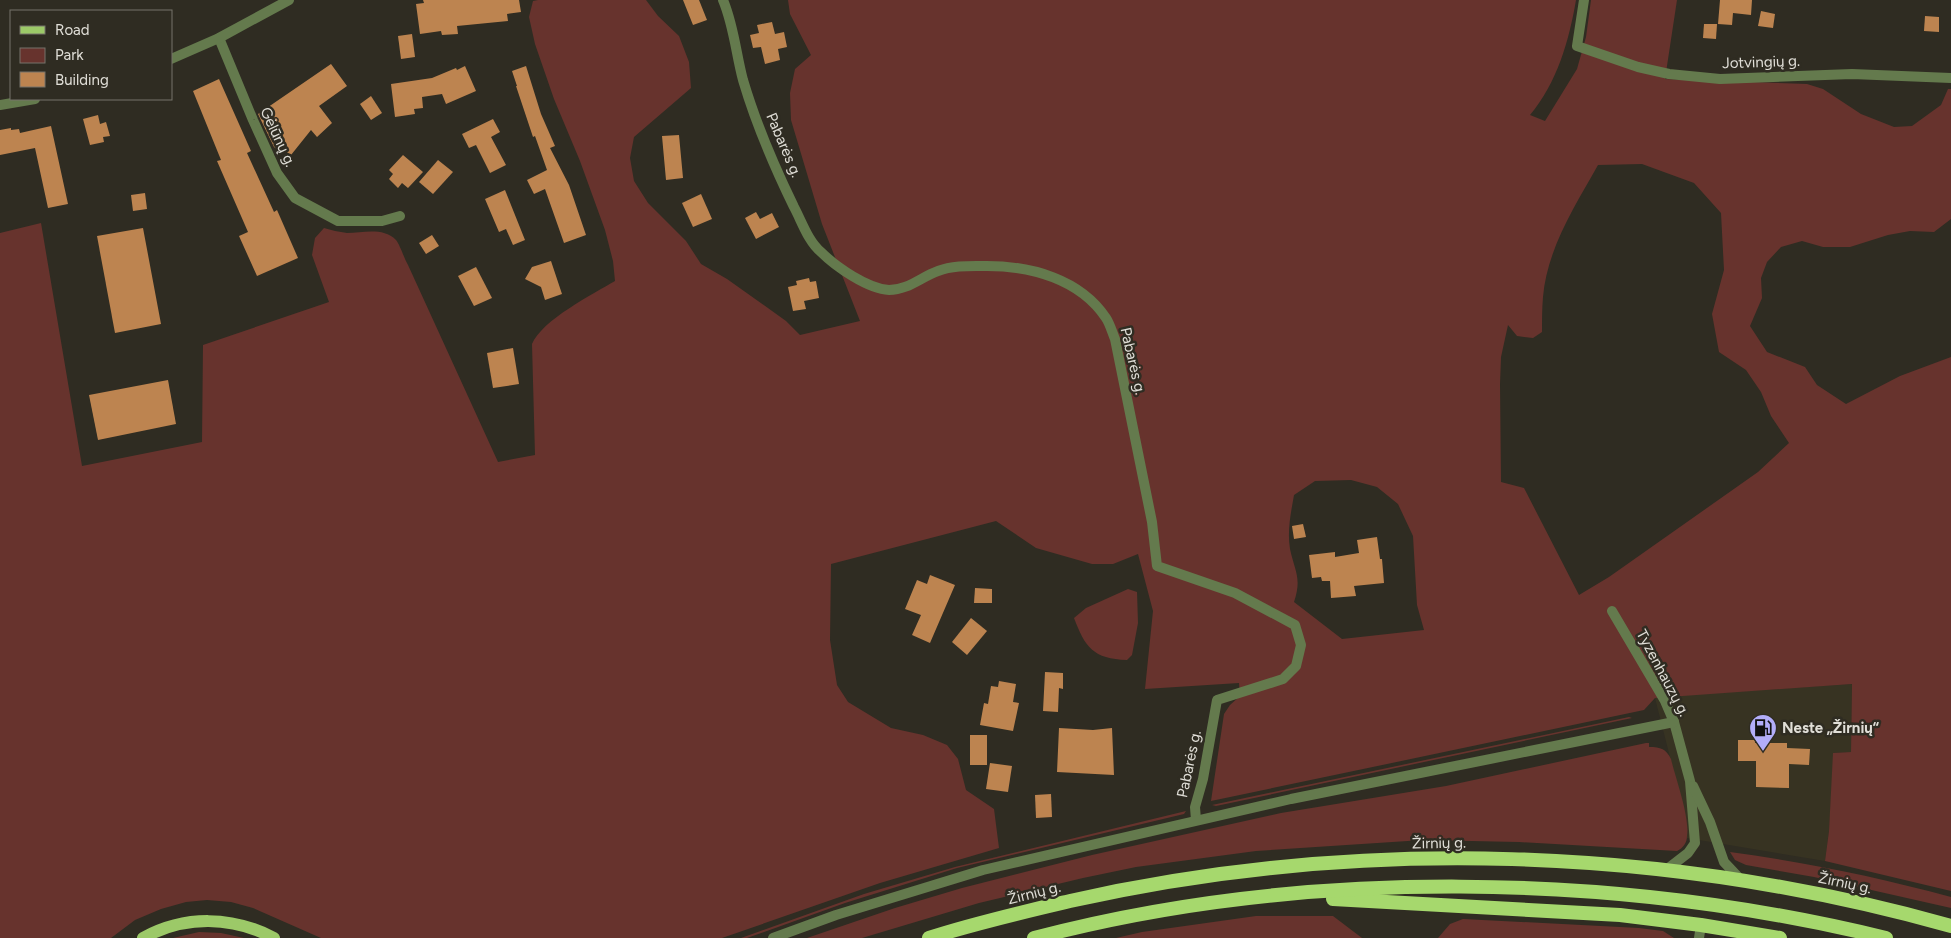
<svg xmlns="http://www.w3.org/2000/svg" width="1951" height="938" font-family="Figtree,sans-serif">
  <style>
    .built { fill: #373322 }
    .green { fill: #67332d; fill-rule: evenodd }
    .building { fill: #bd8450 }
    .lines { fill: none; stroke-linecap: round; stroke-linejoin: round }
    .minor { stroke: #647a4d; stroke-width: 10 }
    .primary { stroke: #9cc968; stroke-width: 12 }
    .trunk { stroke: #a6d86d; stroke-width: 14 }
    .labels { text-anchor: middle; stroke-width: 5; stroke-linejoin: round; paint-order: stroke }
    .street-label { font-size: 15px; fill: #e0ded7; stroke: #2f2c22 }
    .poi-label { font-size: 15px; font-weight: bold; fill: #e0ded7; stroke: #2f2c22; text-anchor: start }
  </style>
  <rect width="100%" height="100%" fill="#2f2c22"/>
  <path class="built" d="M1852,684L1851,752L1834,753L1829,831L1825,861L1687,838V824L1655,698L1684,695Z"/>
  <g class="green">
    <path d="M538,0H646L658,16L679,36L689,62L691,88L634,137L630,158L634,181L648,203L686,241L701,264L727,279L758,301L786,321L800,335L860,321L822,224L791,120L790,93L795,69L811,55L790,14L788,0H1576C1569,41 1557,83 1530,115L1545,121L1577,69L1586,37L1591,0H1677L1665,79L1807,84L1823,89L1861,114L1894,127L1912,126L1941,105L1948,89H1951V219L1934,232L1910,231L1888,235L1850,247H1823L1802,241L1781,247L1767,262L1761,278L1762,298L1750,326L1767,352L1805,367L1817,385L1846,404L1900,376L1951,357V891L1825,861L1829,831L1833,753L1851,752L1852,684L1655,698L1644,710L1211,801L1224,714L1230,705L1240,696L1239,683L1145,689L1153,611L1138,554L1113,564H1092L1036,548L996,521L831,564L830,640L837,685L848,702L891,728L923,735L947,745L958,759L966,790L994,809L999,848L880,883L722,938H321L253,908L231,902L207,900L186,902L161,909L135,920L111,938H0V233L41,223L82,466L202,442L203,345L329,302L312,255L315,238L324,228C331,230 339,232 347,233C363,233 383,227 396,240C400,245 404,258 408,265L498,462L535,455L532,344C542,320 593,294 615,281L613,261L605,230L580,161L554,99L535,44L529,17L533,1ZM1642,164L1694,183L1721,213L1724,270L1712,314L1719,352L1746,370L1761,392L1771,416L1789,443L1758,472L1609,577L1579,595L1524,488L1501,482L1500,384L1501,357L1508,325L1517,336L1533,338L1542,332C1542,320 1542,308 1543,297C1547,249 1575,206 1598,165ZM1351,480L1377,487L1398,504L1413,536L1417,605L1424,630L1342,639L1294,602C1302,578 1295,572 1290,549C1287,531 1291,512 1294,495L1315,481Z"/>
    <path d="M1128,589L1137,592L1138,623L1132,655L1127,660C1093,659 1085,647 1074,618L1086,608Z"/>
    <path d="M1629,717L1632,718L1216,806L1212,805Z"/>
    <path d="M1646,743H1649V747C1661,747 1666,749 1671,759C1676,780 1690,817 1687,836C1687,843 1683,848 1677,851L1519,842L1423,840L1256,851L1136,867L1083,878L979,903L862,938H807L895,908L962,888L1092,855L1281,813L1446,786Z"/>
    <path d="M1186,811L1184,814L957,868L845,903L747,938H741L864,894L955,867Z"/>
    <path d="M1730,852C1804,862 1878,877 1951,897V908L1814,877L1746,865L1735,860Z"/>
    <path d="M1256,916H1333L1362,938H1116L1142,932Z"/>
    <path d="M1463,919L1639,928L1663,931L1674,938H1438L1450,924Z"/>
    <path d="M199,932L221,933L244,938H173Z"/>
  </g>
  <g class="building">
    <path d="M423,0H519L521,12L507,14L508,21L457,26L458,34L442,35L441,31L420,34L416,4L424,3Z"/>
    <path d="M683,0H699L707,20L693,25Z"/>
    <path d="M1720,0H1752L1751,15L1733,13L1732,25L1718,24Z"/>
    <path d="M1761,11L1775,14L1773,28L1758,26Z"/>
    <path d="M1925,16L1939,17V32L1924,31Z"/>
    <path d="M772,22L775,34L784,32L787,47L778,49L780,60L765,64L761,47L753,48L750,35L759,33L757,25Z"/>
    <path d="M1704,24H1717L1716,39L1703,38Z"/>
    <path d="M412,34L415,57L401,59L398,36Z"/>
    <path d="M331,64L347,86L319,106L332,123L317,137L311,130L291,155L284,150L282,153L274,147L258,114Z"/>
    <path d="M465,66L476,91L446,104L442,94L422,97L423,108L414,109L415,114L395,117L391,84L432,78L456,68L457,70Z"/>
    <path d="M526,66L541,114L555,146L550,148L569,185L586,235L564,243L545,189L534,194L527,180L547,170L535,136L533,137L516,86H517L512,71Z"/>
    <path d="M219,79L251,151L247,153L274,212L277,210L298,258L257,276L239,236L248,232L217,161L221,160L193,91Z"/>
    <path d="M371,96L382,113L371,120L360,104Z"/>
    <path d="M98,115L100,124L106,122L110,136L103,137L104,142L90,145L83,119Z"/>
    <path d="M493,119L500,132L491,137L506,165L490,173L476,145L469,148L462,134Z"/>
    <path d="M51,126L68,204L48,208L35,148L0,155V130L11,128V130L19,129L20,133Z"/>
    <path d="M679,135L683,178L666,180L662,136Z"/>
    <path d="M403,155L423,172L408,188L402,183L398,188L389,179L393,174L389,170Z"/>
    <path d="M438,160L453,172L433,194L419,182Z"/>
    <path d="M505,190L525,240L513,245L506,229L499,232L485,199Z"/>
    <path d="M145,193L147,209L133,211L131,195Z"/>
    <path d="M701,194L712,219L693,227L682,203Z"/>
    <path d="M756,212L760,219L772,213L779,227L756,239L745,218Z"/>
    <path d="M143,228L161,324L115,333L97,236Z"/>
    <path d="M432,235L439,246L426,254L419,243Z"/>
    <path d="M551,261L562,294L545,300L541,287L525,279L532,267Z"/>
    <path d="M476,267L492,298L474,306L458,276Z"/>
    <path d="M809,278L810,282L816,281L819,298L804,301L806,309L793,311L788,287L797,285L796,281Z"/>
    <path d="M513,348L519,384L493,388L487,353Z"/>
    <path d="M168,380L176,424L98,440L89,395Z"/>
    <path d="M1303,524L1306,537L1294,539L1292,526Z"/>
    <path d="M1377,537L1380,559H1382L1384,583L1354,586L1356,596L1331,598L1330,581H1322L1321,577L1312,578L1309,555L1335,552V557L1359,553L1357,540Z"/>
    <path d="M930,575L955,585L930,643L912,635L921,615L905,609L917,580L927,584Z"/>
    <path d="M975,588L992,589V603H974Z"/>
    <path d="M971,618L987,631L967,655L952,642Z"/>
    <path d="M1045,672L1063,673V689L1059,688L1058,712L1043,711Z"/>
    <path d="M999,681L1016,684L1013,702L1019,703L1013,731L980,725L984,703L988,704L991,686L998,687Z"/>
    <path d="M1059,728L1093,730L1112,728L1114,775L1057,772Z"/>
    <rect x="970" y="735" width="17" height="30"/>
    <path d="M1738,740H1755V743H1787V748L1810,749L1809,765L1789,764V788L1756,787V761H1738Z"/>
    <path d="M990,763L1012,766L1008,792L986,789Z"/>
    <path d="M1051,794L1052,817L1036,818L1035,795Z"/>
  </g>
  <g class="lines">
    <g class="minor">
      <path d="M723,0C734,26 736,54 743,80C756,124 774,166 794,207C802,222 808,241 821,252C836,267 868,289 889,290C908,290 921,277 938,271C953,265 971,266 987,266C1031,266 1080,279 1106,318C1110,324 1112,332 1115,339L1152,522L1157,566L1235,593L1295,625L1301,645L1296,666L1283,679L1217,700L1203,779L1195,807L1196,820"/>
      <path d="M1584,0L1577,46L1638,67L1669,74L1720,79L1852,74L1951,78"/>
      <path d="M219,38L253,120L277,173L295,198L338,221H382L400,216"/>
      <path d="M171,59L219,38L289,0"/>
      <path d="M0,105L35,99"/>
      <path d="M1612,611L1665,701L1674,722L1690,781L1695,843L1688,853L1666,870"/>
      <path d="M1693,786L1710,822L1724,862L1741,880"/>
      <path d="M773,938L836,915L983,870L1291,799L1674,722"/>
      <path d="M1699,938L1701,925"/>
    </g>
    <path class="primary" d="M143,938C185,915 232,916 274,938"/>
    <g class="trunk">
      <path d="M1333,899L1620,915L1701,925L1780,938"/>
      <path d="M929,938C975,923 1023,912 1070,901C1359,836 1666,846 1951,926"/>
      <path d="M1034,938C1304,867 1616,872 1886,938"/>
    </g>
  </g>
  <defs>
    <symbol id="fuel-pin" viewBox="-11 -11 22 30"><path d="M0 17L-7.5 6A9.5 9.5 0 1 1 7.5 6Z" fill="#b2adf9" stroke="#2f2c22"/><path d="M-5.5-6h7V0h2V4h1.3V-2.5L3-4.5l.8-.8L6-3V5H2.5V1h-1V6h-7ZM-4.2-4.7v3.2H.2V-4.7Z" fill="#111"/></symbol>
  </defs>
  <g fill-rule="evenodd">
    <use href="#fuel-pin" x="1747" y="712" width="32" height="43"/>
  </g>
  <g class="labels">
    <g class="street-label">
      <text transform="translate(1761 62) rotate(-2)" y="5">Jotvingių g.</text>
      <text transform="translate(278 137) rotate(65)" y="5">Gėlūnų g.</text>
      <text transform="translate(784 145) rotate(67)" y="5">Pabarės g.</text>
      <text transform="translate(1133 361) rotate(77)" y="5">Pabarės g.</text>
      <text transform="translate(1663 673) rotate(62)" y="5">Tyzenhauzų g.</text>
      <text transform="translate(1189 764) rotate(-78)" y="5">Pabarės g.</text>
      <text transform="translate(1439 843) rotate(-1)" y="5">Žirnių g.</text>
      <text transform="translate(1845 883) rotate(12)" y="5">Žirnių g.</text>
      <text transform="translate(1034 893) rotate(-14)" y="5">Žirnių g.</text>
    </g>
    <g class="poi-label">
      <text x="1782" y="733">Neste „Žirnių“</text>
    </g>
  </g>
  <rect x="10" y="10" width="162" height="90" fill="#2f2c22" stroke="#76736a"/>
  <rect x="20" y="26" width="25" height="8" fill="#9cc968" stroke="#76736a"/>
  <text x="55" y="35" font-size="15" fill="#e0ded7">Road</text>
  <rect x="20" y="48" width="25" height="15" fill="#67332d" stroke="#76736a"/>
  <text x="55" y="60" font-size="15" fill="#e0ded7">Park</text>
  <rect x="20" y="72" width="25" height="15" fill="#bd8450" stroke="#76736a"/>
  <text x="55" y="85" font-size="15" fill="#e0ded7">Building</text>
</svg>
